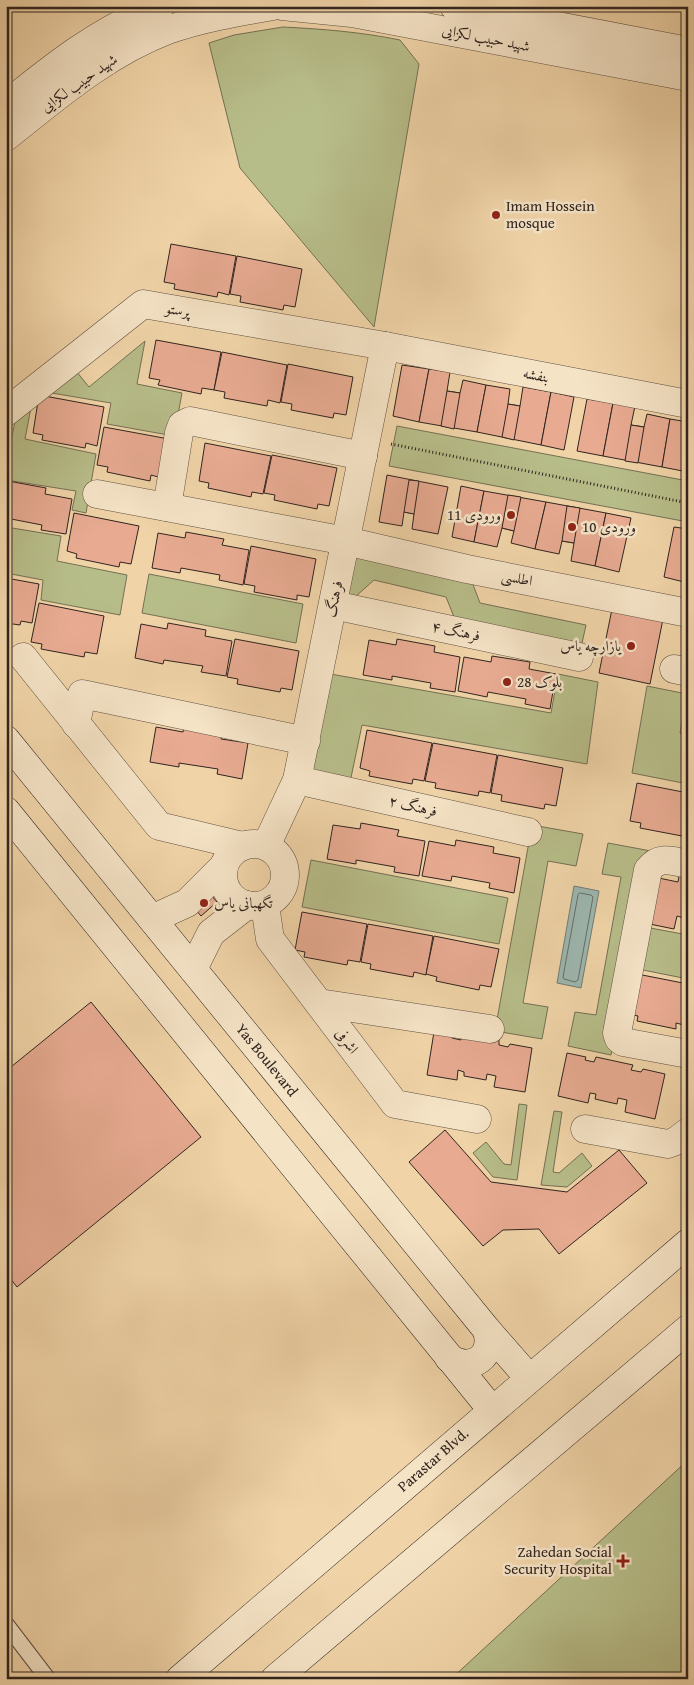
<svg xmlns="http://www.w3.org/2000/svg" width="694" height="1685" font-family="'Gentium Book Plus',Amiri,serif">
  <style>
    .green { fill: #b7bd89; stroke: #747054 }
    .water { fill: #9db7b0; stroke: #717c76 }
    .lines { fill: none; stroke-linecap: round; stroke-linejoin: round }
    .shore { stroke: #666e68; stroke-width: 1 }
    .building { fill: #e8ab92; stroke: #30241f }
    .service-casing { stroke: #605041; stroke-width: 17 }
    .minor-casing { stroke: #605041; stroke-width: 29 }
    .tertiary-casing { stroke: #605041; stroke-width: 29 }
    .secondary-casing { stroke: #30241f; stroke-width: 29 }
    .path { stroke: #30241f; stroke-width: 3; stroke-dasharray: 1 2.5; stroke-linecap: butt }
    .service { stroke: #f5e3c6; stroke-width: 15 }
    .minor { stroke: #f5e3c6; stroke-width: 28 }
    .tertiary { stroke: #f5e3c6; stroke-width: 28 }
    .secondary { stroke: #f5e3c6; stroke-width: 28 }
    .poi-dot { fill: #8f2418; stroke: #f5e3c6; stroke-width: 2 }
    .labels { text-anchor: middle; stroke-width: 5; stroke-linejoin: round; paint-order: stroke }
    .street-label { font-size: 15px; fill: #30241f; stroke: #f5e3c6 }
    .poi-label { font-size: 15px; fill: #30241f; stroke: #f5e3c6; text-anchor: start }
  </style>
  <rect width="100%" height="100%" fill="#f0d4a8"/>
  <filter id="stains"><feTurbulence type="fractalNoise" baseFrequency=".004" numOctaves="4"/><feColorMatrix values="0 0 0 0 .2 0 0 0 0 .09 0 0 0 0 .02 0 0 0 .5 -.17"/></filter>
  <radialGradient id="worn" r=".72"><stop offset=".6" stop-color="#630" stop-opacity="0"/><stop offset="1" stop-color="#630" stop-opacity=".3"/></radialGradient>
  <g class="green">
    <path d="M283,27C323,29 361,32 400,40L419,64L374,327L240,168L209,43L234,35Z"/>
    <path d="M145,341L137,384L182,393L174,436L107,424L111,403L40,391L72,366L89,387Z"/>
    <path d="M33,397L25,439L96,454L86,513L72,510L76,491L6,480V446L11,442L17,411Z"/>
    <path d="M397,426L688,481V522L389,466Z"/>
    <path d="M6,527L61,536L57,561L127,575L120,615L41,600L43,580L6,573Z"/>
    <path d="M346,541L467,569L480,603L586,625L579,657L460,632L446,597L374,580L344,607Z"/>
    <path d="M149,574L303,604L296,643L142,613Z"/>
    <path d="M319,672L551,713L558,674L598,682L587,764L362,725L348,792L297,780Z"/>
    <path d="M647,686L687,694L680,733L688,734V784L632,773Z"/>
    <path d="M532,825L583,834L576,866L548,861L523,1003L548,1007L542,1039L495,1031Z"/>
    <path d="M608,843L651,851L611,1055L568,1046L575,1012L596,1015L621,877L602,874Z"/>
    <path d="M311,860L508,898L499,944L302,907Z"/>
    <path d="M645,927L688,935V979L638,969Z"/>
    <path d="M519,1104L527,1105L517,1180L493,1177L473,1153L486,1142L504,1164L511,1165Z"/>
    <path d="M554,1111L562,1112L553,1172L559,1173L582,1153L592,1166L567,1187L541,1185Z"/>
    <path d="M688,1460V1679H451Z"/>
  </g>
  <path class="water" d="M574,886L599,891L581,988L557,983Z"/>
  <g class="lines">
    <path class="shore" d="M580,893L591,895L593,897L578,980L575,982L564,979L563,977L578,895Z"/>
  </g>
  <g class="building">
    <path d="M171,244L236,256L229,295L218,292L217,297L174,289L175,284L164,282Z"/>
    <path d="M237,256L302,269L295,307L284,305L283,310L240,302L241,296L230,294Z"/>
    <path d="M156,340L221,352L214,390L202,388L201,394L158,385L160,380L149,378Z"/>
    <path d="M222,352L287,365L280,403L268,400L267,406L224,398L225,392L214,390Z"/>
    <path d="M288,364L353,377L346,415L334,413L333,418L291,410L292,404L281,402Z"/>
    <path d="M402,365L429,369L419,422L393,416Z"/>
    <path d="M429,369L450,372L447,391L460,393L463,380L486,385L477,432L419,422Z"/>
    <path d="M486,385L510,389L508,404L520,406L523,387L551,392L541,445L477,432Z"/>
    <path d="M447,391L460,393L454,429L441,426Z"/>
    <path d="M551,392L574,397L564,450L541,445Z"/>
    <path d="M39,395L104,407L97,446L86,443L85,448L42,440L43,435L33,433Z"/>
    <path d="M587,399L613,403L603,456L577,451Z"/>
    <path d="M613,403L635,406L631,425L644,427L647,414L670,419L662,467L603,456Z"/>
    <path d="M508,404L520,406L514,440L502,437Z"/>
    <path d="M670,419L688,422V472L662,467Z"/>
    <path d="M631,425L644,427L638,463L625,461Z"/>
    <path d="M104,427L169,439L162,478L151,475L150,481L107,472L108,467L97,465Z"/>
    <path d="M205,443L271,456L263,494L252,492L251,497L208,488L209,483L199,481Z"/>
    <path d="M272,455L337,468L329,506L318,504L317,509L274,500L275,495L264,493Z"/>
    <path d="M387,475L448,487L438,534L412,529L414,514L404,512L402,526L379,522Z"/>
    <path d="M409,480L419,481L414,514L404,512Z"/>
    <path d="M8,481L46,488L45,494L72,499L66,534L41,530L42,525L6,518V487Z"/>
    <path d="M461,486L484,491L474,542L452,537Z"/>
    <path d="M484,491L546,502L535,549L511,543L514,531L502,528L497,547L474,542Z"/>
    <path d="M508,495L521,497L514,531L502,528Z"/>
    <path d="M546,502L606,513L595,566L571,561L574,543L562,541L559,554L535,549Z"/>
    <path d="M567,506L580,508L574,543L562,541Z"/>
    <path d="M74,513L139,526L131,564L120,562L119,567L76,558L77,554L67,551Z"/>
    <path d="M606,513L631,518L619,572L595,566Z"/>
    <path d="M674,527L688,529V583L664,577Z"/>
    <path d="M186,532L224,539L222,545L249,550L243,585L219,580L220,575L181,568L180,573L152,568L158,533L185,538Z"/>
    <path d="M251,546L316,559L309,597L297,595V600L254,592L255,586L244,584Z"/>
    <path d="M6,578L39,584L32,623L21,621L20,625L6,623Z"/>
    <path d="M39,603L104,616L97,654L85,652L84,657L41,649L42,644L31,642Z"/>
    <path d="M612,609L663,619L650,684L599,673Z"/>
    <path d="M168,623L206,630L205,636L232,641L226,676L201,672L203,666L164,660L163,664L135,658L141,624L167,629Z"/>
    <path d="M235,639L299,651L292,690L281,688L280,692L237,684L238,679L227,677Z"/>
    <path d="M397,639L435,646L434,652L460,657L455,692L430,688L431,683L392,676V680L363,675L369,640L396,645Z"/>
    <path d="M492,656L530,662L529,669L556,674L550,709L525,704L526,699L488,692L487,697L458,691L464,657L491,662Z"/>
    <path d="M184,726L222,733L221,739L248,743L242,779L217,774L218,769L179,763V767L150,762L156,727L183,732Z"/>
    <path d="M367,730L432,743L424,781L413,779L412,784L369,776L370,771L360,768Z"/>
    <path d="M433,743L497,755L490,793L479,791L478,796L435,788L436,783L425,781Z"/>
    <path d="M498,755L563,768L556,806L545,804L544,809L501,801L502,795L491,793Z"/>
    <path d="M637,783L688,793V832H683L682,836L640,828L641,823L630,821Z"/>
    <path d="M361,823L399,830L397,836L425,841L419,876L394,872L395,867L356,860V864L327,859L333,825L360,829Z"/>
    <path d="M456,840L494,847L493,853L520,858L514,893L489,888L490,883L452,876L451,881L422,876L429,841L455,846Z"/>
    <path d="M649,876L678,882L679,876L688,878V924L683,923L684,918L677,916L674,929L640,922Z"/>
    <path d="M206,889L217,902L201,916L190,903Z"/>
    <path d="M302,912L367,924L360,962L348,960L347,965L304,957L305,952L295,950Z"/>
    <path d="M368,924L433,936L426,975L414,972L413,977L370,969L371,964L361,962Z"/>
    <path d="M434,936L499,949L491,987L480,985L479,990L436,981L437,977L426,974Z"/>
    <path d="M632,973L688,984V1026L676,1023V1029L637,1021L638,1016L624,1013Z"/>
    <path d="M91,1002L201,1137L17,1287L6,1273V1071Z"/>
    <path d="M434,1032L452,1036V1038L461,1040L462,1034L499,1040V1045L508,1047L510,1044L532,1048L525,1092L494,1087L496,1076L487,1074L486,1080L464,1076V1072L458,1070L457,1080L427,1075Z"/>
    <path d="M567,1053L586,1057L585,1060L594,1062L596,1057L633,1065L631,1070L641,1072L643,1069L665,1074L655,1119L625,1112L627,1100L618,1098L617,1104L595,1099L596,1094L590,1093L588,1103L558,1096Z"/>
    <path d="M445,1130L491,1182L567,1192L619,1150L647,1183L559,1254L539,1229L503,1230L483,1246L409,1162Z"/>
  </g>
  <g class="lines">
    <defs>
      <path id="service" d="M6,1624L48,1679"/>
      <g id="minor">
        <path d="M6,412L143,304L385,346L688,404"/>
        <path d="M97,494L346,541L467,569L688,613"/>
        <path d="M167,507L179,433L182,425L190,421L363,456"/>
        <path d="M333,605L579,657"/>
        <path d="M23,657L159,826L243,846"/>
        <path d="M674,669L688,672"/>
        <path d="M76,724L82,694L306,741"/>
        <path d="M297,780L528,832"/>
        <circle cx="254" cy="875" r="31"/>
        <path d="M266,846L297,780L385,346"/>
        <path d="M688,864C671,861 660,855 648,870L617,1033L619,1039L623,1042L688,1054"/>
        <path d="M265,905L270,939L395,1104L477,1119"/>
        <path d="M152,919L187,903L223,867"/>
        <path d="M193,969L211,933L247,905"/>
        <path d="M319,1003L490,1029"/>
        <path d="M585,1129L668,1144L676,1141L688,1132"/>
      </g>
      <g id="tertiary">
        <path d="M282,6L352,13L688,77"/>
        <path d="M454,6L688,51"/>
        <path d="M6,105C55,65 101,29 160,6"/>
        <path d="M6,137C56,97 107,53 168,30C202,18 238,12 273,6"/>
      </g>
      <g id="secondary">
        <path d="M6,740L487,1330L529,1378"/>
        <path d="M6,811L492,1410"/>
        <path d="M449,1358C473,1372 494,1357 487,1330"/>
        <path d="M180,1679L688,1243"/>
        <path d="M275,1679L688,1329"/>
      </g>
    </defs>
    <use href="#service" class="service-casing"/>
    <use href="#minor" class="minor-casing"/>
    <use href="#tertiary" class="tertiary-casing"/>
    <use href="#secondary" class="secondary-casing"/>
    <path class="path" d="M391,444L688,503"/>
    <use href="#service" class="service"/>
    <use href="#minor" class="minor"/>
    <use href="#tertiary" class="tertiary"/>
    <use href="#secondary" class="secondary"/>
  </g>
  <g class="poi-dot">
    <circle cx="496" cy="215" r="5"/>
    <circle cx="511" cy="515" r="5"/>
    <circle cx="572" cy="527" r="5"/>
    <circle cx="631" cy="646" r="5"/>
    <circle cx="507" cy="682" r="5"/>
    <circle cx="204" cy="903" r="5"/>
    <path d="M620.5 1553.5h5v5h5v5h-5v5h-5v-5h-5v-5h5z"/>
  </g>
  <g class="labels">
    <g class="street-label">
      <text transform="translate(486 38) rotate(11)" y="5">شهید حبیب لکزایی</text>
      <text transform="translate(79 83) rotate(-35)" y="5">شهید حبیب لکزایی</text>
      <text transform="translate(178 310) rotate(10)" y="5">پرستو</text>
      <text transform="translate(536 375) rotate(11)" y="5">بنفشه</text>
      <text transform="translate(517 578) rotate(11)" y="5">اطلسی</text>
      <text transform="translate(334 599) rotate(-78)" y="5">فرهنگ</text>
      <text transform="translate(456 631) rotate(12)" y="5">فرهنگ ۴</text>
      <text transform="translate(413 806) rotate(13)" y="5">فرهنگ ۲</text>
      <text transform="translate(347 1041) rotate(53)" y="5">اشرفی</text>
      <text transform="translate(267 1060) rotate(51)" y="5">Yas Boulevard</text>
      <text transform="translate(433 1460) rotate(-41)" y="5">Parastar Blvd.</text>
    </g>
    <g class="poi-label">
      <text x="506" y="211">Imam Hossein<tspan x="506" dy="17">mosque</tspan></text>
      <text x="501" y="520" text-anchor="end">ورودی 11</text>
      <text x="582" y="532">ورودی 10</text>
      <text x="621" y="651" text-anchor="end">یازارچه یاس</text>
      <text x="517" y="687">بلوک 28</text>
      <text x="214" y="908">تگهبانی یاس</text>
      <text x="612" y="1557" text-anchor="end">Zahedan Social<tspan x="612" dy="17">Security Hospital</tspan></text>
    </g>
  </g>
  <rect width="694" height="1685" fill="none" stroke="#f0d4a8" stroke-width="25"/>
  <rect x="8" y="8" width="679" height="1670" fill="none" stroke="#30241f" stroke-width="2.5"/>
  <rect x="12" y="12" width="669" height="1660" fill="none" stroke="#30241f"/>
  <rect width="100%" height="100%" filter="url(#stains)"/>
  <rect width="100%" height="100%" fill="url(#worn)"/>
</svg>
